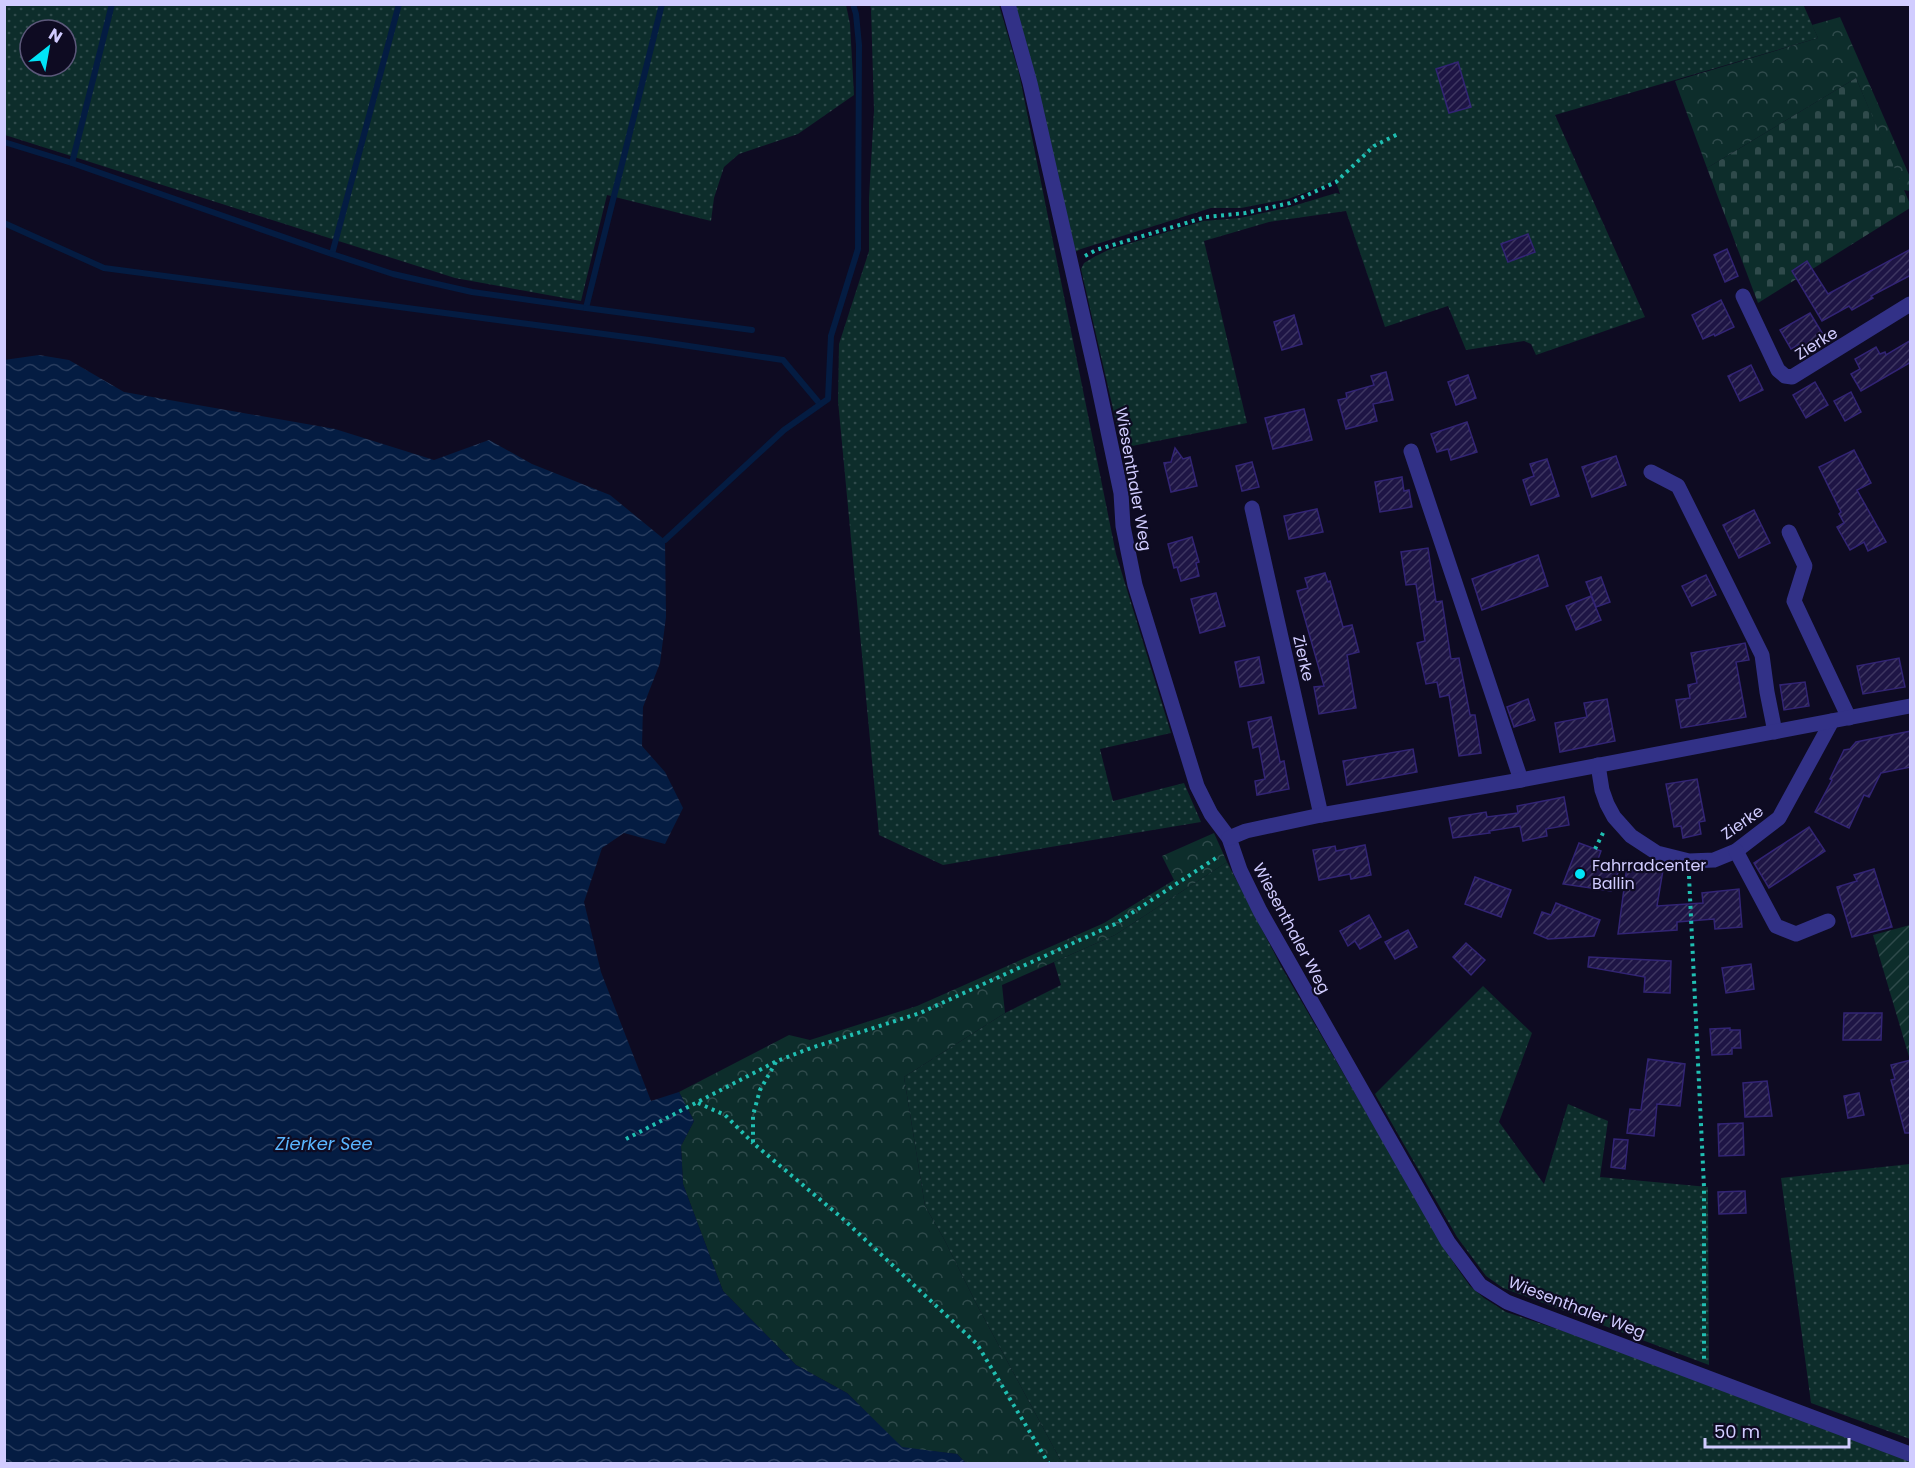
<svg xmlns="http://www.w3.org/2000/svg" width="1915" height="1468" font-family="Poppins,sans-serif">
  <style>
    .grass { fill: url(#grass-dots); fill-rule: evenodd }
    .forest { fill: url(#forest-crowns) }
    .cemetery { fill: url(#cemetery-stones) }
    .garden { fill: url(#garden-furrows) }
    .water { fill: url(#water-waves) }
    .lines { fill: none; stroke-linecap: round; stroke-linejoin: round }
    .stream { stroke: #041c42; stroke-width: 6 }
    .building { fill: url(#building-hatch); stroke: #322474; stroke-width: 1.5 }
    .path { stroke: #20bfb2; stroke-width: 4; stroke-dasharray: 3 4.5; stroke-linecap: butt }
    .minor { stroke: #323187; stroke-width: 15 }
    .poi-dot { fill: #00e4f7; stroke: #0e0b22; stroke-width: 2 }
    .labels { text-anchor: middle; stroke-width: 4.5; stroke-linejoin: round; paint-order: stroke }
    .street-label { font-size: 16px; fill: #d1ccff; stroke: #0e0b22 }
    .poi-label { font-size: 16px; fill: #d1ccff; stroke: #0e0b22; text-anchor: start }
    .water-label { font-size: 18px; font-style: italic; fill: #5ab6ff; stroke: #0e0b22 }
  </style>
  <defs>
    <pattern id="grass-dots" width="8" height="8" patternUnits="userSpaceOnUse" patternTransform="scale(1.5)"><rect width="8" height="8" fill="#0d2d2b"/><path d="M2 2h.1M6 6h.1" fill="none" stroke="#2f4a4b" stroke-width="1.8" stroke-linecap="round"/></pattern>
    <pattern id="forest-crowns" width="20" height="18" patternUnits="userSpaceOnUse" patternTransform="scale(1.5)"><rect width="20" height="18" fill="#0d2d2b"/><path d="M2 6a3 3 0 1 1 6 0M12 15a3 3 0 1 1 6 0" fill="none" stroke="#2f4a4b"/></pattern>
    <pattern id="cemetery-stones" width="16" height="16" patternUnits="userSpaceOnUse" patternTransform="scale(1.5)"><rect width="16" height="16" fill="#0d2d2b"/><path d="M2 7V4a2 2 0 0 1 4 0v3zM10 15v-3a2 2 0 0 1 4 0v3z" fill="#2f4a4b"/></pattern>
    <pattern id="garden-furrows" width="10" height="10" patternUnits="userSpaceOnUse" patternTransform="scale(1.5)"><rect width="10" height="10" fill="#0d2d2b"/><path d="M-1 1l2-2M0 10L10 0M9 11l2-2" fill="none" stroke="#2f4a4b"/></pattern>
    <pattern id="water-waves" width="16" height="10" patternUnits="userSpaceOnUse" patternTransform="scale(1.5)"><rect width="16" height="10" fill="#041c42"/><path d="M0 5q4-4 8 0t8 0" fill="none" stroke="#283c5e"/></pattern>
    <pattern id="building-hatch" width="6" height="6" patternUnits="userSpaceOnUse" patternTransform="scale(1.5)"><rect width="6" height="6" fill="#1e1545"/><path d="M-1 1l2-2M0 6l6-6M5 7l2-2" fill="none" stroke="#3e3661"/></pattern>
  </defs>
  <rect width="100%" height="100%" fill="#0e0b22"/>
  <g class="grass">
    <path d="M1803,4L1818,38L1555,115L1645,317L1536,355L1531,344L1524,341L1466,350L1448,306L1385,327L1346,211L1269,222L1204,241L1247,423L1122,448L1081,269L1084,263L1094,257L1108,250L1203,221L1240,218L1290,207L1336,193L1340,194L1335,179L1329,184L1288,199L1241,208H1211L1081,249L1071,254L1014,5Z"/>
    <path d="M4,5H846L850,24L854,95L798,134L739,154L724,167L714,198L711,221L607,195L581,301L455,278L5,135ZM30,30H66V66H30Z"/>
    <path d="M870,5H999L1019,73L1116,554L1171,733L1100,749L1113,801L1184,783L1201,822L943,865L879,835L838,401L839,344L869,251V198L874,110L871,9Z"/>
    <path d="M1227,862L1282,968L1455,1265L1470,1286L1484,1298L1506,1312L1624,1351L1910,1459V1463H1062L977,1305L944,1239L925,1206L904,1077L1005,1013L1061,985L1054,962L1115,935Z"/>
    <path d="M1483,986L1532,1033L1499,1122L1544,1184L1568,1104L1608,1121L1600,1177L1708,1187L1709,1365L1503,1288L1486,1276L1457,1237L1375,1094Z"/>
    <path d="M1910,1164V1439L1811,1403L1781,1178Z"/>
  </g>
  <g class="forest">
    <path d="M1840,17L1910,177V191L1903,190L1856,78L1707,168L1675,81L1818,38L1812,25Z"/>
    <path d="M1214,833L1227,862L1115,935L1002,985L1005,1013L904,1077L925,1206L944,1239L977,1305L1062,1463H966L957,1454L902,1448L847,1393L796,1365L723,1291L683,1184L681,1146L694,1121L679,1092L789,1035L810,1040L917,1006L1104,923L1174,880L1162,856Z"/>
  </g>
  <path class="cemetery" d="M1856,78L1910,204V208L1758,303L1707,168Z"/>
  <path class="garden" d="M1910,925V1060L1873,935Z"/>
  <path class="water" d="M39,355L69,360L124,392L335,429L434,460L489,440L532,464L610,495L665,540L666,617L660,663L643,707L642,746L665,772L683,808L665,844L624,833L602,848L584,902L601,972L651,1101L679,1092L694,1121L681,1146L683,1184L723,1291L796,1365L847,1393L902,1447L957,1454L966,1463H5L4,360Z"/>
  <g class="lines">
    <g class="stream">
      <path d="M4,142L72,163L112,4"/>
      <path d="M72,163L332,254L399,4"/>
      <path d="M4,223L104,268L649,340L783,360L820,404"/>
      <path d="M332,254L393,274L472,292L586,308L662,4"/>
      <path d="M586,308L752,330"/>
      <path d="M665,540L784,430L828,399L831,336L858,249L859,45L856,14L853,4"/>
    </g>
  </g>
  <g class="building">
    <path d="M1458,62L1471,107L1449,113L1436,69Z"/>
    <path d="M1528,234L1535,252L1508,262L1501,244Z"/>
    <path d="M1727,249L1738,276L1725,282L1714,255Z"/>
    <path d="M1911,249V275L1871,296L1873,298L1852,310L1849,306L1822,321L1792,271L1807,261L1828,294Z"/>
    <path d="M1721,300L1734,327L1715,336L1714,334L1703,339L1692,315Z"/>
    <path d="M1810,313L1824,336L1802,348L1800,344L1791,349L1780,330Z"/>
    <path d="M1294,315L1302,344L1282,350L1274,322Z"/>
    <path d="M1911,340V362L1861,391L1851,374L1860,369L1855,359L1876,347L1880,354L1885,352L1886,355Z"/>
    <path d="M1751,365L1763,390L1740,401L1728,376Z"/>
    <path d="M1386,372L1393,400L1373,404L1377,421L1346,429L1338,400L1347,398L1346,393L1374,385L1371,376Z"/>
    <path d="M1468,375L1476,398L1456,405L1448,382Z"/>
    <path d="M1815,382L1828,405L1806,418L1793,395Z"/>
    <path d="M1851,392L1861,412L1845,421L1834,401Z"/>
    <path d="M1304,409L1312,440L1273,449L1265,418Z"/>
    <path d="M1467,422L1477,452L1451,460L1448,449L1437,452L1431,434Z"/>
    <path d="M1175,448L1183,459L1190,457L1197,486L1171,492L1164,463L1171,462Z"/>
    <path d="M1854,450L1871,483L1857,490L1886,542L1868,551L1864,542L1850,550L1837,527L1844,523L1839,514L1841,512L1819,467Z"/>
    <path d="M1616,456L1626,485L1592,497L1582,467Z"/>
    <path d="M1547,459L1559,496L1531,505L1523,480L1534,476L1530,464Z"/>
    <path d="M1252,462L1259,487L1242,491L1236,466Z"/>
    <path d="M1402,477L1404,491L1409,490L1412,507L1380,512L1375,482Z"/>
    <path d="M1317,509L1323,532L1289,539L1284,516Z"/>
    <path d="M1754,510L1770,543L1739,558L1723,525Z"/>
    <path d="M1192,537L1199,562L1196,563L1199,576L1181,581L1177,567L1174,568L1168,544Z"/>
    <path d="M1428,548L1436,602L1442,601L1451,659L1459,658L1470,715H1475L1481,753L1459,756L1449,695L1440,697L1437,682L1426,684L1417,643L1425,641L1416,584L1406,585L1401,552Z"/>
    <path d="M1538,555L1548,586L1482,610L1472,579Z"/>
    <path d="M1325,573L1328,582L1330,581L1343,627L1352,625L1359,652L1347,655L1356,708L1319,714L1314,687L1324,686L1297,591L1308,588L1305,578Z"/>
    <path d="M1706,575L1716,595L1692,606L1682,586Z"/>
    <path d="M1601,577L1610,602L1596,607L1586,582Z"/>
    <path d="M1216,593L1225,626L1200,633L1191,599Z"/>
    <path d="M1591,596L1601,620L1576,630L1566,606Z"/>
    <path d="M1745,643L1749,660L1736,662L1746,717L1681,728L1676,700L1690,698L1688,685L1697,683L1691,653Z"/>
    <path d="M1259,657L1264,683L1240,687L1235,662Z"/>
    <path d="M1899,658L1905,687L1863,694L1857,666Z"/>
    <path d="M1805,682L1809,706L1784,710L1780,685Z"/>
    <path d="M1528,699L1535,720L1514,727L1507,707Z"/>
    <path d="M1607,699L1615,741L1560,752L1555,723L1587,717L1584,703Z"/>
    <path d="M1271,717L1280,762L1284,761L1289,789L1257,795L1255,781L1265,779L1259,746L1253,748L1248,722Z"/>
    <path d="M1911,731V767L1881,773L1869,797L1864,795L1849,828L1815,812L1832,780L1830,779L1844,750L1850,749L1856,742Z"/>
    <path d="M1413,749L1417,772L1347,785L1343,761Z"/>
    <path d="M1697,779L1705,821L1699,822L1701,834L1683,838L1681,826L1674,827L1666,784Z"/>
    <path d="M1564,797L1569,825L1546,829L1547,836L1523,841L1520,826L1489,831L1490,833L1453,838L1449,818L1486,812L1487,817L1518,813L1517,806Z"/>
    <path d="M1809,827L1825,851L1769,888L1754,863Z"/>
    <path d="M1579,843L1601,851L1597,862L1621,865L1611,891L1563,884Z"/>
    <path d="M1365,845L1371,875L1351,879L1350,874L1319,880L1313,850L1335,846L1336,851Z"/>
    <path d="M1627,866L1663,870L1657,906L1703,903L1702,893L1739,889L1742,927L1715,929L1714,919L1677,922V930L1618,934Z"/>
    <path d="M1874,869L1892,927L1852,937L1837,887L1857,881L1854,875Z"/>
    <path d="M1475,877L1511,890L1501,917L1465,904Z"/>
    <path d="M1556,903L1600,920L1594,936L1548,939L1534,933L1542,912L1551,915Z"/>
    <path d="M1369,915L1381,937L1360,949L1355,941L1348,946L1340,931Z"/>
    <path d="M1408,930L1417,947L1395,959L1385,942Z"/>
    <path d="M1466,943L1485,960L1471,975L1453,957Z"/>
    <path d="M1589,957L1671,961L1670,993L1644,992L1645,977L1588,967Z"/>
    <path d="M1751,964L1754,989L1726,993L1722,968Z"/>
    <path d="M1844,1013H1882L1881,1040H1843Z"/>
    <path d="M1730,1028V1030H1740L1741,1048H1732V1054L1712,1055L1710,1029Z"/>
    <path d="M1648,1059L1685,1064L1680,1106L1657,1104L1654,1136L1627,1133L1630,1109L1641,1110Z"/>
    <path d="M1911,1060V1133H1905L1891,1080L1895,1079L1891,1065Z"/>
    <path d="M1767,1081L1772,1116L1745,1117L1743,1083Z"/>
    <path d="M1859,1093L1864,1115L1848,1118L1844,1096Z"/>
    <path d="M1743,1123L1744,1155L1719,1156L1718,1124Z"/>
    <path d="M1614,1139L1628,1140L1625,1169L1611,1167Z"/>
    <path d="M1745,1191L1746,1213L1719,1214L1718,1192Z"/>
  </g>
  <g class="lines">
    <g class="path">
      <path d="M1085,256L1096,250L1206,217L1245,213L1290,203L1336,182L1374,146L1398,134"/>
      <path d="M1595,849L1604,831"/>
      <path d="M1689,876L1704,1187V1360"/>
      <path d="M776,1062L760,1090L753,1115V1143L842,1218L977,1344L1049,1464"/>
      <path d="M698,1103L725,1115L753,1143"/>
      <path d="M626,1139L777,1061L811,1048L920,1013L1115,924L1219,856"/>
    </g>
    <g class="minor">
      <path d="M1008,4L1030,83L1097,379L1121,493L1123,526L1135,585L1197,786L1211,814L1229,838L1240,870L1260,911L1448,1242L1480,1285L1507,1302L1910,1454"/>
      <path d="M1743,296L1778,370L1785,376L1792,377L1910,304"/>
      <path d="M1411,451L1521,780"/>
      <path d="M1651,472L1678,486L1762,655L1767,692L1775,732"/>
      <path d="M1252,508L1321,815"/>
      <path d="M1789,532L1805,566L1794,601L1849,718"/>
      <path d="M1598,765L1602,790L1607,804L1614,817L1631,836L1657,853L1689,861L1714,860L1736,851L1779,818L1832,721"/>
      <path d="M1229,838L1246,831L1321,815L1521,780L1910,706"/>
      <path d="M1736,851L1776,926L1796,934L1828,921"/>
    </g>
  </g>
  <circle class="poi-dot" cx="1580" cy="874" r="6"/>
  <g class="labels">
    <g class="street-label">
      <text transform="translate(1816 343) rotate(-32)" y="6">Zierke</text>
      <text transform="translate(1134 479) rotate(80)" y="6">Wiesenthaler Weg</text>
      <text transform="translate(1304 658) rotate(77)" y="6">Zierke</text>
      <text transform="translate(1742 822) rotate(-35)" y="6">Zierke</text>
      <text transform="translate(1292 928) rotate(62)" y="6">Wiesenthaler Weg</text>
      <text transform="translate(1577 1307) rotate(21)" y="6">Wiesenthaler Weg</text>
    </g>
    <g class="poi-label">
      <text x="1592" y="871">Fahrradcenter<tspan x="1592" dy="18">Ballin</tspan></text>
    </g>
    <g class="water-label">
      <text x="324" y="1150">Zierker See</text>
    </g>
  </g>
  <rect width="1915" height="1468" fill="none" stroke="#d1ccff" stroke-width="12"/>
  <g transform="translate(48 48) rotate(31)"><circle r="28" fill="#0e0b22" stroke="#5c587a" stroke-width="1.5"/>
  <path d="M0-4.5L10 22L0 15L-10 22Z" fill="#00e4f7"/>
  <text y="-9" font-size="16" font-weight="bold" text-anchor="middle" fill="#d1ccff">N</text>
  </g>
  <path d="M1705 1438v9h144v-9" fill="none" stroke="#d1ccff" stroke-width="3"/>
  <text x="1714" y="1438" font-size="18" fill="#d1ccff" stroke="#0e0b22" stroke-width="4.5" paint-order="stroke">50 m</text>
</svg>
